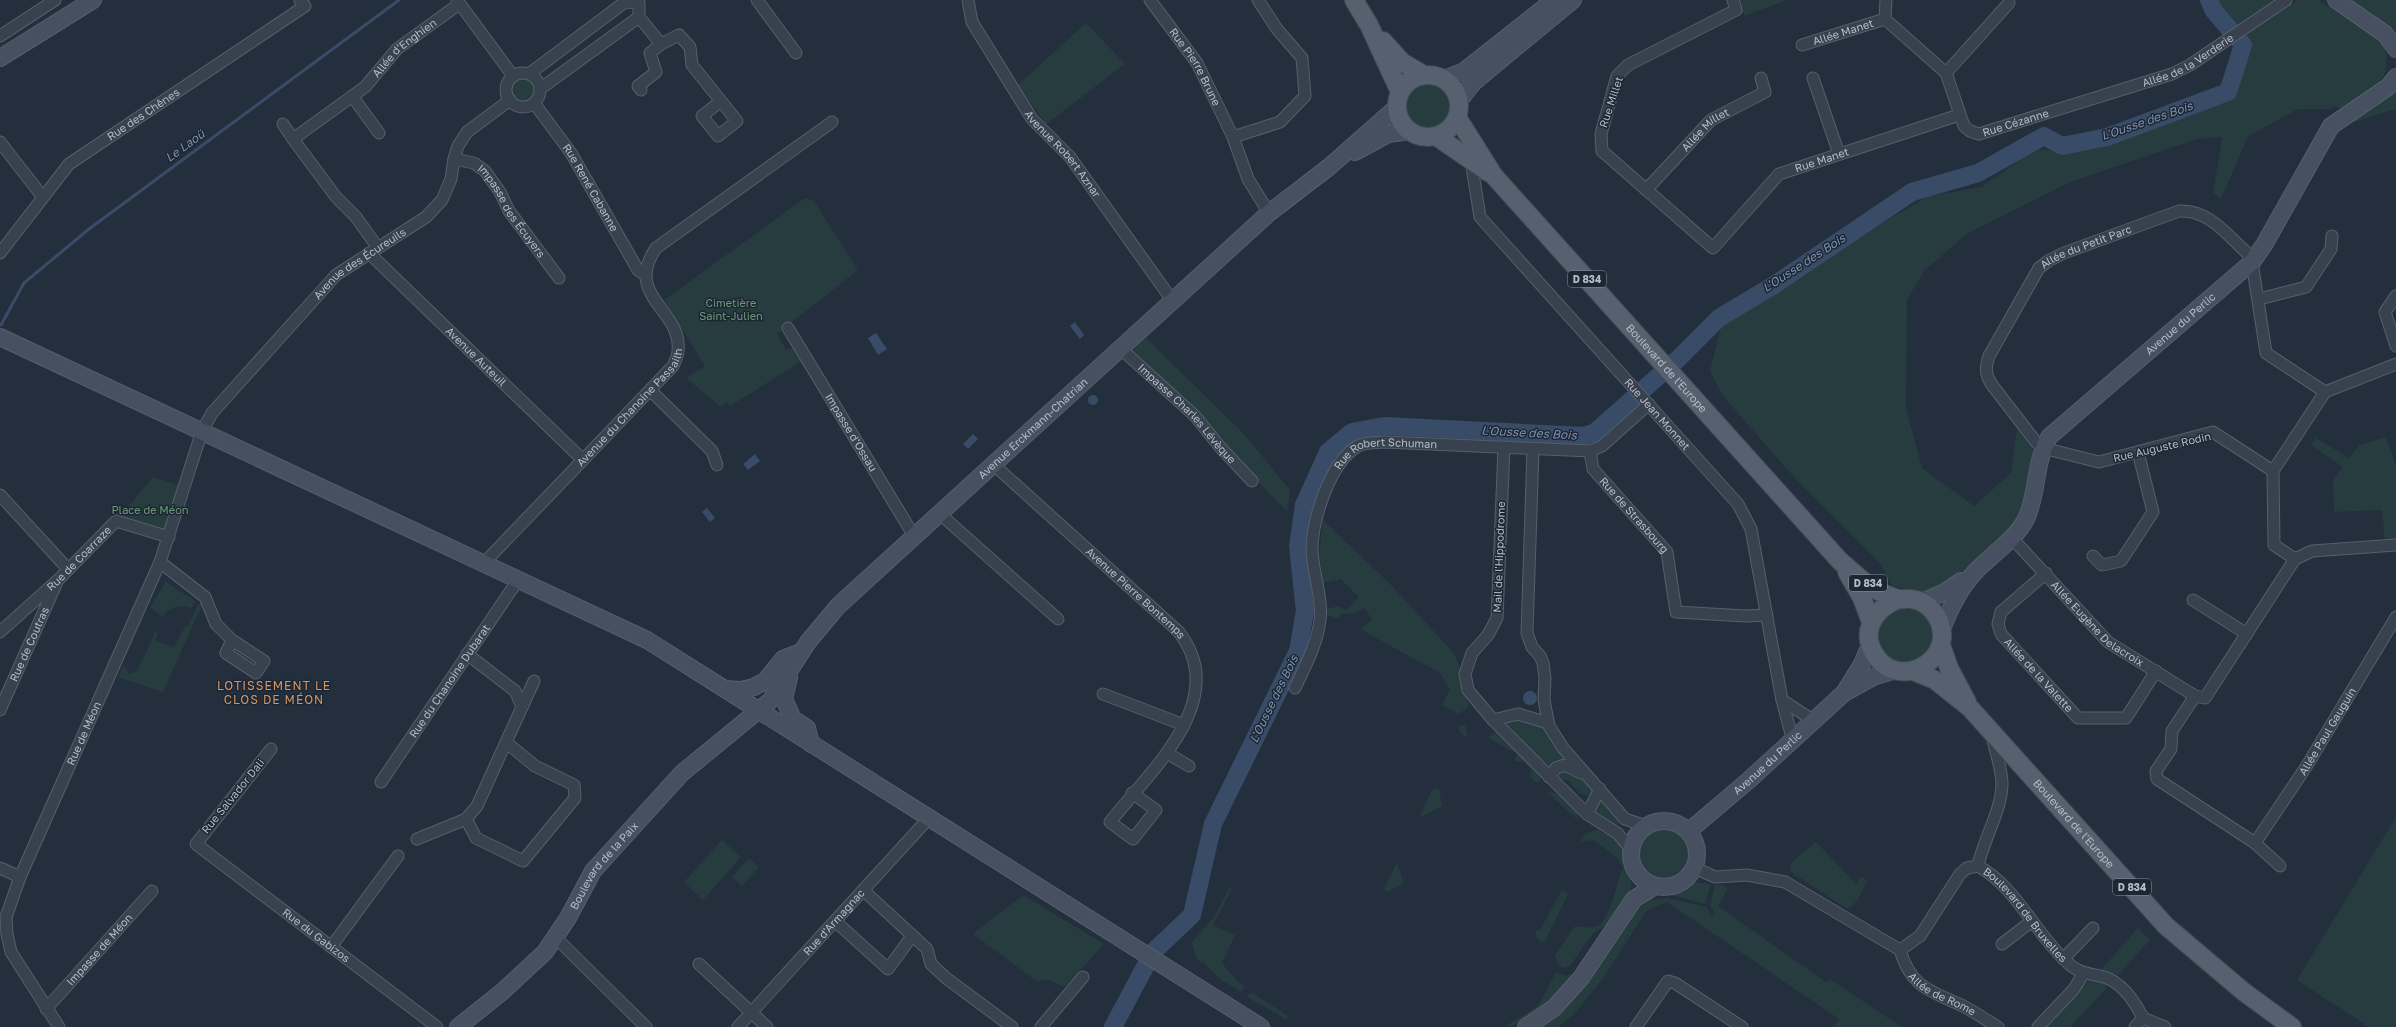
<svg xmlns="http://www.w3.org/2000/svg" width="2396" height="1027" font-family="'Golos Text',sans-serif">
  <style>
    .green { fill: #263c3f }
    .water { fill: #394c67 }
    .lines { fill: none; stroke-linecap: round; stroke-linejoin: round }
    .stream { stroke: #394c67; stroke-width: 3 }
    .river { stroke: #394c67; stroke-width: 18 }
    .street-casing { stroke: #565f6c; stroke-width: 13 }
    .secondary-casing { stroke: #565f6c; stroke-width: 18 }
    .primary-casing { stroke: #414a57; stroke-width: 20 }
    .street { stroke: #38414e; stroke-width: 11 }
    .secondary { stroke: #465061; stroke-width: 16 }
    .primary { stroke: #56606e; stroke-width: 18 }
    .labels { text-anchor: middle; stroke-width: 3; stroke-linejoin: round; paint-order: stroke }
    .shield { fill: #1d2633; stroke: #878f9c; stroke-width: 1 }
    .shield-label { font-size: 10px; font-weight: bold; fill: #b4bcc9 }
    .street-label { font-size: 11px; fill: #b4bcc9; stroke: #1d2633 }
    .park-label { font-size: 11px; fill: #6b9a76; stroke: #1d2633 }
    .water-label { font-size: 12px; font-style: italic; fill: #7c92b1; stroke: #1d2633 }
    .neighbourhood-label { font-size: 12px; letter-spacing: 1px; fill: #d59563; stroke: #1d2633 }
  </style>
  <rect width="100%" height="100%" fill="#242f3e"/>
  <g class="green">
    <path d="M1739,0H1787L1744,16Z"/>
    <path d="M2216,0H2281L2279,11L2298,0H2318L2384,43C2394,85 2373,89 2342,109L2334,106L2330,109H2298L2248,136L2221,199L2213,193L2222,137L2197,139L2070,182L1968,233L1924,271L1907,300L1906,408L1922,468L1974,506L2011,473L2017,428L2035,452L2023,510L2006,534L1940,590L1923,593L1892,586L1880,563L1793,476L1723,396L1710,371L1722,322L1808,273L1870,230L1929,196L1982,187L2035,149L2065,152L2229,102L2247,43Z"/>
    <path d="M2349,0H2396V35L2391,28Z"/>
    <path d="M1086,23L1125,64L1046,124L1018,85Z"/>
    <circle cx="524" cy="90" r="12"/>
    <circle cx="1428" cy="106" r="24"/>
    <path d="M2396,87V109L2351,123L2352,121Z"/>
    <path d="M805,198L814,201L858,270L777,334L786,350L794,347L802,361L730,406L727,402L721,407L686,378L705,366L664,300Z"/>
    <path d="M1146,338L1243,433L1290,490L1287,511L1130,353Z"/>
    <path d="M2386,437L2396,465V541H2385L2382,510L2334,512L2333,480L2343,467L2311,445L2316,438L2349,458L2359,445Z"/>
    <path d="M153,477L178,485L163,534L116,521Z"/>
    <path d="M1323,520L1390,584L1453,652L1460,667L1461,684L1469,706L1459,714L1442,705L1450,689L1440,673L1360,629L1372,620L1365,608L1351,614L1341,613L1339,619L1328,615L1325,609L1339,606L1346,610L1359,597L1341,579L1323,583L1319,553Z"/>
    <path d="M166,582L195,601L190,610L189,607C178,605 169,607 163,617L150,607Z"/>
    <path d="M199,603L202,605L163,692L118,677L124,665L129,674L138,671L137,667L141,664L155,632L158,633L155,641L174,647L186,625L188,626Z"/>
    <path d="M1914,606L1930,616L1935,645L1913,664L1893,663L1879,649L1877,629L1880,620L1895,607Z"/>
    <path d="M1510,718L1541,722L1565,755L1564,759L1550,766L1546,764L1506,725Z"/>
    <path d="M1465,725L1468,738L1461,734L1458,727Z"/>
    <path d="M1497,731L1541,774V780L1537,783L1529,776L1532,771L1524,762L1514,761L1517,754L1488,738Z"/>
    <path d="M1558,771H1574L1584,781L1593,784L1592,794L1588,796L1579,793L1569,781L1562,779L1556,774Z"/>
    <path d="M1439,788L1442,806L1423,816L1420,815L1432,790Z"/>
    <path d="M1547,792C1565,793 1576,804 1579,821Z"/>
    <path d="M1600,799L1621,820L1617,826L1595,814Z"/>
    <path d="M2396,817V1027H2369L2297,980Z"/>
    <circle cx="1663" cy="854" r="27"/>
    <path d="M1597,830L1613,837L1622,844L1625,861L1631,877V888L1608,924L1592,934L1570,966L1564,968L1558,965L1555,956L1574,927C1581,926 1593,929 1599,926C1609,919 1618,880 1623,867L1618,859L1594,840L1581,842L1585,834Z"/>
    <path d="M722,840L741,857L703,900L684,882Z"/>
    <path d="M1816,842L1856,884L1860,878L1863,877L1867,882L1856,902L1847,909L1790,871L1791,863Z"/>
    <path d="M749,858L759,867L742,886L732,877Z"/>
    <path d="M1397,863L1404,883L1386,893L1384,888Z"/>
    <path d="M1691,882L1711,884L1705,904L1667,894Z"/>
    <path d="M1715,885H1724L1727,890L1718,906L1827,983L1830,979L1902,1027H1834L1839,1019L1667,902L1646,911L1604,977L1578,1010L1559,1027H1536L1636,905L1639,907L1651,900L1668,898L1706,907L1712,915L1714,912L1710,906Z"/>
    <path d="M1229,888L1232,889L1213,925L1235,935L1222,963L1237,981L1245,986L1241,992L1220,979L1203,962L1201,963L1196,958L1192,942L1215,916Z"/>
    <path d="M1562,890L1568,894L1545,941L1540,942L1535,934L1537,930H1540Z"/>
    <path d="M1023,895L1104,944L1065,987L1049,980L1036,981L973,934Z"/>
    <path d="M2138,928L2150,940L2117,976L2100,971Z"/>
    <path d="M1556,972L1565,976L1573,974C1559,994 1529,1027 1504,1027L1538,1006Z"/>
    <path d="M2093,980L2105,983L2107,988L2070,1027H2044L2087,981Z"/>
    <path d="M1251,992L1288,1016L1286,1019L1247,997Z"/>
  </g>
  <g class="water">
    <path d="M1075,322L1084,335L1080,339L1070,326Z"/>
    <path d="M876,333L887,349L878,355L868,338Z"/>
    <circle cx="1093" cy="400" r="5"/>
    <path d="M973,434L978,439L968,449L963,444Z"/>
    <path d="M755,454L760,461L748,470L743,464Z"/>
    <path d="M707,508L715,518L710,522L702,512Z"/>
    <circle cx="1530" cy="698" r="7"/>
  </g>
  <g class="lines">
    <path class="stream" d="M1,325L24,283L89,229L399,0"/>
    <path class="river" d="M1113,1027L1153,952L1192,915L1213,824L1298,651L1305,611L1298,546L1304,505L1328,452L1352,432L1384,426L1583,436L1594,433L1678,359L1719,318L1774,285L1912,192L1978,173L2044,136L2062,146L2107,137L2228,92L2243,45L2214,11L2209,0"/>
    <defs>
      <g id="street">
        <path d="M457,0L513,76"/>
        <path d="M757,0L796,53"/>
        <path id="s1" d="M968,0L972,22L1032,119L1070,157L1172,300"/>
        <path id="s2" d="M1150,0L1197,63L1233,137L1248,179L1269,213"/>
        <path id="s3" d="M1733,0L1736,10L1628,65L1617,76L1601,134L1602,151L1713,248L1779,174L1959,115"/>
        <path id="s4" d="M1886,0L1885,19L1946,73L1964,126L1970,131L1979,134L2172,74L2190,65L2286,0"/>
        <path d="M639,17L661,44"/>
        <path d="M0,36L55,0"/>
        <path id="s5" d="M1802,45L1885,19"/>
        <path d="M1946,73L2009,3"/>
        <circle cx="523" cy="90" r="17"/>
        <path d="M529,74L625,2L639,3V17L540,89"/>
        <path d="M1813,78L1839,154"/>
        <path d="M641,90L638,86L656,72L650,53L661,44L679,35L690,47L692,65L737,121L718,136L702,116L721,101"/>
        <path d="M352,96L379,133"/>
        <path id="s6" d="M534,103L571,153L638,270L645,275"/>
        <path d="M283,124L293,139"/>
        <path d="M1233,137L1280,122L1305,96L1302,58L1277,29L1258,0"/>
        <path d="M0,142L42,196"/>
        <path id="s7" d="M454,159L474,163L485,171L500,192L509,211L559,278"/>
        <path id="s8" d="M1471,161L1480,217L1738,504L1751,529L1782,700L1793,741"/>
        <path id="s9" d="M1646,190L1711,120L1765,92L1761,78"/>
        <path id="s10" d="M378,248L356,217L336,197L293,139L365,87L397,49L459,4"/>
        <path id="s11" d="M0,253L69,164L305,6L300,0"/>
        <path id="s12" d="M369,253L583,460"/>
        <path d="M2396,296L2385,312L2396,346"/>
        <path d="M2259,299L2306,287L2331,249L2332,236"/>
        <path id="s13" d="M788,328L914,536"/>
        <path id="s14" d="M1120,348L1195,416L1220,447L1252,481"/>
        <path d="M651,391L712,451L717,465"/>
        <path d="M1504,447L1497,618L1488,635L1472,653L1465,674L1468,690L1493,720L1587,814L1617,833L1631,849"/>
        <path d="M1533,449L1527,633L1532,647L1540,656L1543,663L1545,678L1544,700L1549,726L1563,748L1625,819L1646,826"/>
        <path id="s15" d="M1590,451L1593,469L1667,552L1676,612L1746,616L1767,615"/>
        <path id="s16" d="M994,465L1178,631C1233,699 1150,771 1110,822L1133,839L1156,810L1132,793"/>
        <path id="s17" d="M2273,471L2213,432L2099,462L2043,448L2036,442L1992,385C1985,374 1985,368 1989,356L2039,268L2048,261L2064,253L2179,211C2209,209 2228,236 2248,254L2252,262L2266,353L2325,392"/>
        <path d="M0,495L68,569"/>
        <path d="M939,513L1058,619"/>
        <path id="s18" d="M2011,537L2108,642L2195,696"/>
        <path d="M2093,556L2102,565L2121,561L2153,512L2138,452"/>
        <path d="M2295,559L2274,545L2273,471L2325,392L2396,364"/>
        <path d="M160,562L205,597L216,624L232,640L264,661L256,673L226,653L232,640"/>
        <path id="s19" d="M484,563L673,366C675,361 678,356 678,351C683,310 623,297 656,248L832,122"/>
        <path id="s20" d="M2046,573L2001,612L1998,624L2001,634L2078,718H2126L2156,671"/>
        <path d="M2193,600L2247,634"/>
        <path id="s21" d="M0,632L59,579L116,521L169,537"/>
        <path id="s22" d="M1295,688C1305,666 1317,645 1320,620C1323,597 1312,571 1312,548C1313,518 1330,462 1358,446C1365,442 1377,443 1385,442L1590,451L1602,446L1649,404"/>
        <path d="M1103,694L1184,725"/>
        <path d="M1782,700L1814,721"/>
        <path d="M522,707L534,681"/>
        <path id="s23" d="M0,710L57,582"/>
        <path d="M1493,720L1518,714L1548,723"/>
        <path id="s24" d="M271,749L196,844L437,1027"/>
        <path d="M1167,753L1189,766"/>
        <path d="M1549,777L1556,768L1565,765L1581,773"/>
        <path id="s25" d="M381,782L518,580"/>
        <path d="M1587,814L1600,789"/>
        <path d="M466,819L476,838L523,861L575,798L574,785L535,766L507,743"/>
        <path d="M417,839L466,819L477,806L522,707L515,691L467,654"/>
        <path id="s26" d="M2255,843L2306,767L2396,617"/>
        <path d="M1978,866C1983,840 2003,808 2002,782C2001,767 1996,752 1992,737"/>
        <path d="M2280,866L2255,843L2157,779L2156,771L2171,749L2172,731L2195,696L2205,698L2295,559L2312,551L2396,545"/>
        <path d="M0,868L20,877"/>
        <path d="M1695,868L1715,877L1747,875L1785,882L1900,950"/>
        <path d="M863,890L927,949L931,964L946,978L1012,1027"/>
        <path d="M835,921L888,969L912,936"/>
        <path d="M556,938L646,1027"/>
        <path d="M2002,944L2032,921"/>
        <path d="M331,947L398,856"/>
        <path id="s27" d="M1900,950L1920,936L1960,874L1967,868L1978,866C2016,887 2033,930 2064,959C2079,975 2086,972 2104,977C2123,983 2135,1002 2143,1018"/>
        <path id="s28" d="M1900,950C1911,988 1931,991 1963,1006C1975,1012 1986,1020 1998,1027"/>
        <path d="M2063,959L2093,928"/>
        <path d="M699,964L767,1027"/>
        <path id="s29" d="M46,1009L152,891"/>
        <path d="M2143,1018L2165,1027"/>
        <path id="s30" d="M59,1027L11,952L7,934L6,917L20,877L160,562L202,431L212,413L336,275L426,217L442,200L451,179L454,159L458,146L467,132L510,100"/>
        <path id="s31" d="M738,1027L929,818"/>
        <path d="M1041,1027L1083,977"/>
        <path d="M1636,1027L1668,981L1675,983L1742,1027"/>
        <path d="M2038,1027L2074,989L2083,974"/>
        <path d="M2135,1027L2143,1018"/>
      </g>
      <g id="secondary">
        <path d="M2336,0L2385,34L2396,49"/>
        <path d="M0,58L93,0"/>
        <path d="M1444,79L1464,71L1554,0"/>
        <path d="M1459,101L1474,82L1573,0"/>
        <path d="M1355,152L1388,134L1410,131"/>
        <path d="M0,337L647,640L1261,1027"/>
        <path d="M1922,602L1945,592L1961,581"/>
        <path id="s32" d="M1942,629C1950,608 1959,589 1975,572C1991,555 2015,540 2026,519C2038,494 2034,464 2049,437L2252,262L2264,245L2331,126L2388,87L2396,77"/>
        <path d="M789,678L784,699L793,719L807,728L811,744"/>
        <path d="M725,689L741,690L754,687L765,681L783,659L801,652"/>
        <path d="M1844,693L1862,664L1870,645"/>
        <circle cx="1664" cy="854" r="33"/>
        <path id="s33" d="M1689,831L1749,780L1844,693L1873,677L1896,670"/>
        <path id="s34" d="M458,1027L502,992L545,952L568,918L593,871L682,773L770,701L808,642L838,606L1269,213L1329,167L1397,107"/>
        <path d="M1526,1027L1554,1008L1581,978L1634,899L1655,886"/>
      </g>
      <g id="primary">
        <path d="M1354,0L1369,25L1400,92"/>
        <path d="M1383,41L1402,62L1424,75"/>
        <circle cx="1428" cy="106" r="31"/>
        <path id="s35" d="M1457,117L1494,176L1840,561C1851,570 1862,581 1873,588C1880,592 1891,597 1899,599C1902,600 1907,598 1911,599C1929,601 1943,619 1942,638C1939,668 1898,684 1878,659C1858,634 1873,609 1899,599"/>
        <path d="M1436,136L1488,172"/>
        <path d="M1847,572L1862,598L1871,622"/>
        <path d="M1941,645L1949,668L1967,702"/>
        <path id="s36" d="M1913,671L1935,680L1970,708L2166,926L2244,992L2292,1027"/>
      </g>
    </defs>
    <use href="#street" class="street-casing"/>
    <use href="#secondary" class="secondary-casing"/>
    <use href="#primary" class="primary-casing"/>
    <use href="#street" class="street"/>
    <use href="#secondary" class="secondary"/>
    <use href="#primary" class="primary"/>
  </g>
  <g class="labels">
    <g class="shield">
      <rect x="1568" y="271" width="38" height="16" rx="3"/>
      <rect x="1849" y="575" width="38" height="16" rx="3"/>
      <rect x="2113" y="879" width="38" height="16" rx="3"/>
    </g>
    <g class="shield-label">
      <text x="1587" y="283">D 834</text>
      <text x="1868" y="587">D 834</text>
      <text x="2132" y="891">D 834</text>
    </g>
    <g class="street-label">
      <text dy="4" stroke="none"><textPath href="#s5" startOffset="43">Allée Manet</textPath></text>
      <text dy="4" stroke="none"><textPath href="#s10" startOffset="283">Allée d'Enghien</textPath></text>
      <text dy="4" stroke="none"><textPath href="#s4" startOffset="396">Allée de la Verderie</textPath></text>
      <text dy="4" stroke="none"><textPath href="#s2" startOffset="81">Rue Pierre Brune</textPath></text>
      <text transform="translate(1611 102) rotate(-72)" y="4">Rue Millet</text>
      <text dy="4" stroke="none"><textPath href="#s11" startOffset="202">Rue des Chênes</textPath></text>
      <text dy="4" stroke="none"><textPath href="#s4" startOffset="212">Rue Cézanne</textPath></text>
      <text dy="4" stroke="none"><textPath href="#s9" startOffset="85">Allée Millet</textPath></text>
      <text dy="4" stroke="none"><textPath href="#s1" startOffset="183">Avenue Robert Aznar</textPath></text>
      <text dy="4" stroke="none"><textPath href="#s3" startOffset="516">Rue Manet</textPath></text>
      <text dy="4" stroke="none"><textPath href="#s6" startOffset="102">Rue René Cabanne</textPath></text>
      <text dy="4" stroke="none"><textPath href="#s7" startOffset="82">Impasse des Écuyers</textPath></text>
      <text dy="4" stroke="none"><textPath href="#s17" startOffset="512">Allée du Petit Parc</textPath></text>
      <text dy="4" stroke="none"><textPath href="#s30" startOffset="881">Avenue des Écureuils</textPath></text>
      <text dy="4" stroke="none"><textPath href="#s32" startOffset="399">Avenue du Perlic</textPath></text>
      <text dy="4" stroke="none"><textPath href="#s12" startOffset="149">Avenue Auteuil</textPath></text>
      <text dy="4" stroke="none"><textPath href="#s35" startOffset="328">Boulevard de l'Europe</textPath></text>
      <text dy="4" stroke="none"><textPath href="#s19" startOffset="214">Avenue du Chanoine Passailh</textPath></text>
      <text dy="4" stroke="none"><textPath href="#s14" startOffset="94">Impasse Charles Lévèque</textPath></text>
      <text dy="4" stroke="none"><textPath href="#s8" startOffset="322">Rue Jean Monnet</textPath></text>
      <text dy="4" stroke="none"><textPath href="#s34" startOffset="836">Avenue Erckmann-Chatrian</textPath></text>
      <text dy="4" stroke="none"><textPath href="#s13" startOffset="122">Impasse d'Ossau</textPath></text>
      <text transform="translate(2162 447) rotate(-13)" y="4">Rue Auguste Rodin</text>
      <text dy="4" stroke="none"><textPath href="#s22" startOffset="285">Rue Robert Schuman</textPath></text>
      <text dy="4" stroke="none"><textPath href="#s15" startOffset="80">Rue de Strasbourg</textPath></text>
      <text transform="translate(1499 557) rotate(-88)" y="4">Mail de l'Hippodrome</text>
      <text dy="4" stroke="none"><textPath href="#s21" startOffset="108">Rue de Coarraze</textPath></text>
      <text dy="4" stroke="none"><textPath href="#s16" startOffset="191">Avenue Pierre Bontemps</textPath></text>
      <text dy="4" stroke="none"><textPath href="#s18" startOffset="123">Allée Eugène Delacroix</textPath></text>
      <text dy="4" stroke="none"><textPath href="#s23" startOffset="72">Rue de Coutras</textPath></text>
      <text dy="4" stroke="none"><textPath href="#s20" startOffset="138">Allée de la Valette</textPath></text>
      <text dy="4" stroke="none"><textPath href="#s25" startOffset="122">Rue du Chanoine Dubarat</textPath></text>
      <text dy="4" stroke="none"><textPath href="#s26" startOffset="133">Allée Paul Gauguin</textPath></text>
      <text dy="4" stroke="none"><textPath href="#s30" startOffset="324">Rue de Méon</textPath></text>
      <text dy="4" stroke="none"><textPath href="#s33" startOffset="104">Avenue du Perlic</textPath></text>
      <text transform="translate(233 796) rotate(-51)" y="4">Rue Salvador Dali</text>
      <text dy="4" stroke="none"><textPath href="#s36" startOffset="224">Boulevard de l'Europe</textPath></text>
      <text dy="4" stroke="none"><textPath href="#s34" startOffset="220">Boulevard de la Paix</textPath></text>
      <text dy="4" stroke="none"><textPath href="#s27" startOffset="187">Boulevard de Bruxelles</textPath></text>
      <text dy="4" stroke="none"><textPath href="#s31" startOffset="142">Rue d'Armagnac</textPath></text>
      <text dy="4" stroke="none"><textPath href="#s24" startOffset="272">Rue du Gabizos</textPath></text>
      <text dy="4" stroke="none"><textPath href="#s29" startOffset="80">Impasse de Méon</textPath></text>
      <text dy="4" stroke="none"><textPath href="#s28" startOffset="64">Allée de Rome</textPath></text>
    </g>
    <g class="park-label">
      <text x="731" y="307">Cimetière<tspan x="731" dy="13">Saint-Julien</tspan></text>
      <text x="150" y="514">Place de Méon</text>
    </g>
    <g class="water-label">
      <text transform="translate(2147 121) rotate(-19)" y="4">L'Ousse des Bois</text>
      <text transform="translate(185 146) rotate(-36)" y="4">Le Laoü</text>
      <text transform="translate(1804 263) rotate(-33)" y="4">L'Ousse des Bois</text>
      <text transform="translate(1529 433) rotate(3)" y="4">L'Ousse des Bois</text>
      <text transform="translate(1274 699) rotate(-64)" y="4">L'Ousse des Bois</text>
    </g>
    <g class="neighbourhood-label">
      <text x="274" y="690">LOTISSEMENT LE<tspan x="274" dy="14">CLOS DE MÉON</tspan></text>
    </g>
  </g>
</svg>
